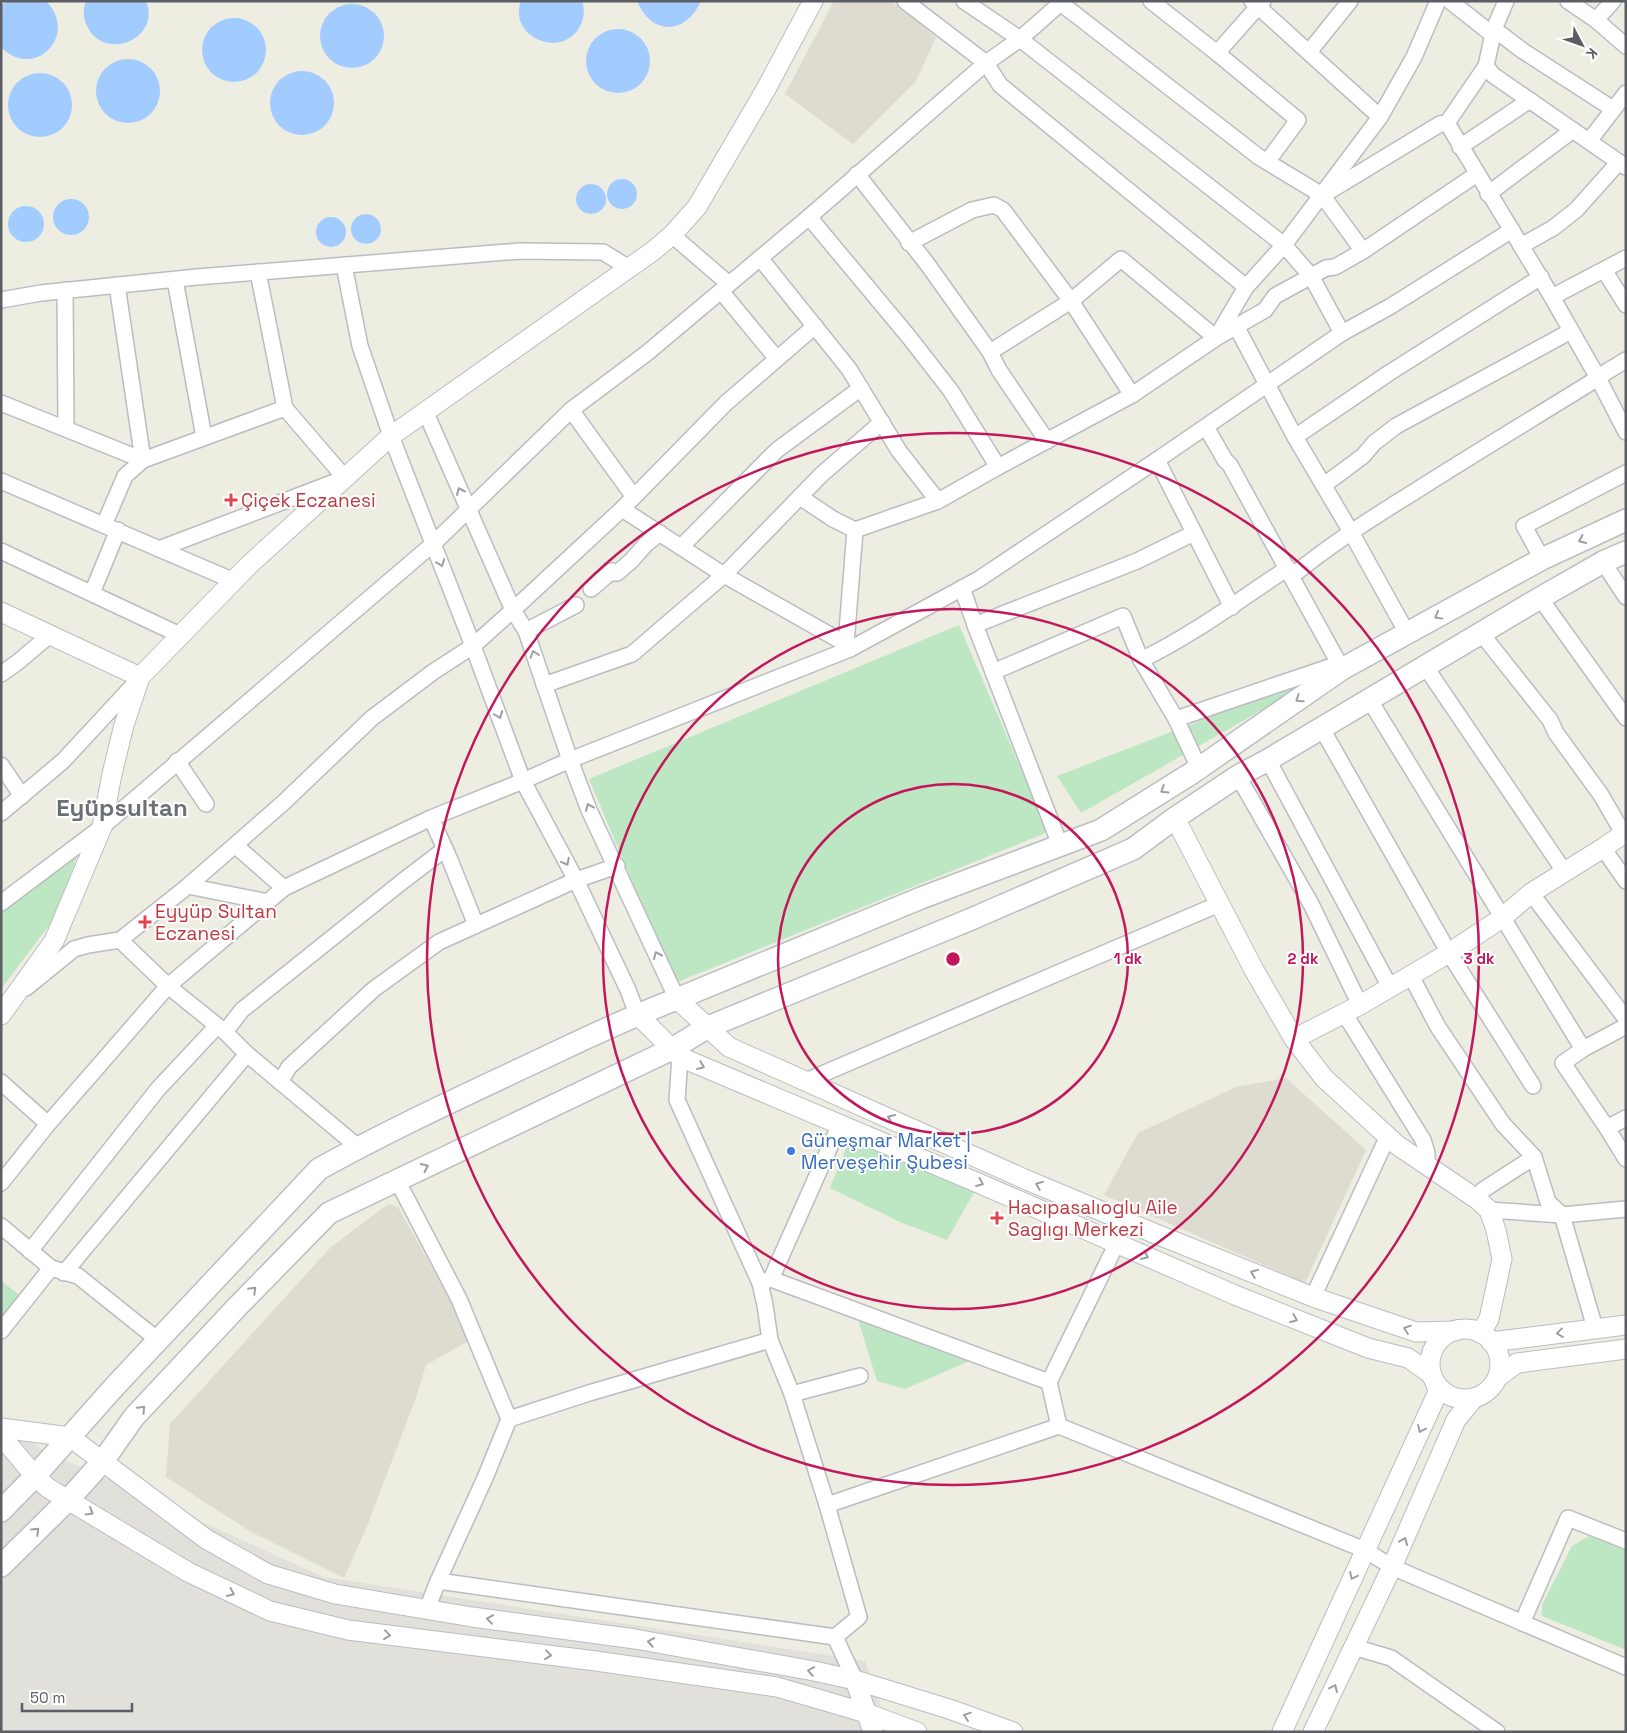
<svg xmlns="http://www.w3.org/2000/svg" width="1627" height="1733" font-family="'Space Grotesk',sans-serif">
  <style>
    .industrial { fill: #e2e0da }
    .education { fill: #dedcd1 }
    .green { fill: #bde7c2 }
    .water { fill: #a2cbff }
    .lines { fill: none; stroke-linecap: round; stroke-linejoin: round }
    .minor-casing { stroke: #babcc2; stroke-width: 18 }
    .tertiary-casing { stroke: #babcc2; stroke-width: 21 }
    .secondary-casing { stroke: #bbbdc5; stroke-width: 24 }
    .minor { stroke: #fff; stroke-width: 15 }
    .tertiary { stroke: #fff; stroke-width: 19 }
    .secondary { stroke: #fff; stroke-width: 21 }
    .oneway { stroke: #9d9ea2 }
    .ring { fill: none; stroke: #c2185b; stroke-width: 2.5 }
    .health-dot { fill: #e0444e; stroke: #fff; stroke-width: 2 }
    .shop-dot { fill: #3f7fe0; stroke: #fff; stroke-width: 2 }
    .labels { text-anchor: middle; stroke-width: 4; stroke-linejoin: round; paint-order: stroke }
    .health-label { font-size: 19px; fill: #be3a42; stroke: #fff; text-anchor: start }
    .shop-label { font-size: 19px; fill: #366cbe; stroke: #fff; text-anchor: start }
    .district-label { font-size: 24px; font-weight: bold; fill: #6c7076; stroke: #fff }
    .centre { fill: #c2185b; stroke: #fff; stroke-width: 2.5 }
    .ring-label { font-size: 15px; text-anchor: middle; font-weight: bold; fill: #c2185b; stroke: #fff; stroke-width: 4; stroke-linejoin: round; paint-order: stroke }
  </style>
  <rect width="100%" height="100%" fill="#eeede2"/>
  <path class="industrial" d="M1,1422L45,1451L324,1577L865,1661L890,1732H1Z"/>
  <g class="education">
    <path d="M834,1H891L936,37L916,81L853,144L785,94Z"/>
    <path d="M1286,1078L1366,1150L1305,1283L1104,1195L1138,1133L1236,1087Z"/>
    <path d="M388,1204L398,1207L472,1339L426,1365L417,1395L368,1524L344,1578L251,1532L166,1477L170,1424L330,1248Z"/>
  </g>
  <g class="green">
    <path d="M959,625L1048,832L675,983L589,779Z"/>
    <path d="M1313,677L1292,693L1081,813L1057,776Z"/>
    <path d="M77,856L57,915L1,989V911Z"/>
    <path d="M851,1136L976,1189L947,1240L900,1222L830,1188Z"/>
    <path d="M1,1281L21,1296L1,1322Z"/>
    <path d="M857,1316L976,1358L905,1389L877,1381Z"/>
    <path d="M1589,1536L1626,1550V1650L1542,1616V1605L1572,1546Z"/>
  </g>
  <g class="water">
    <path d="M7,1H46C80,36 33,81 1,47V6Z"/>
    <path d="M86,1H146C162,39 103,64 86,24C83,17 83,8 86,1Z"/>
    <path d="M521,1H582C585,9 584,17 581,24C565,61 507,38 521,1Z"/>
    <path d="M637,1H701C686,35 651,36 637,1Z"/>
    <circle cx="352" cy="36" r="32"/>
    <circle cx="234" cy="50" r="32"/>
    <circle cx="618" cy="61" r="32"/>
    <circle cx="128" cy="91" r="32"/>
    <circle cx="302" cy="103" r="32"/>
    <circle cx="40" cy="105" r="32"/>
    <circle cx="622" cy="194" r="15"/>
    <circle cx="591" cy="199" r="15"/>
    <circle cx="71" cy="217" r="18"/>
    <circle cx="26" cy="224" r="18"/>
    <circle cx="366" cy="229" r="15"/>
    <circle cx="331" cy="232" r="15"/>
  </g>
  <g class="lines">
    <defs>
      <g id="minor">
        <path d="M905,1L986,63L1000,85L1246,287"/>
        <path d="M964,1L1020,39L1284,245L1311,276L1342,333"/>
        <path d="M1058,1L1259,157L1322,195L1363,251"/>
        <path d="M1151,1L1217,53L1298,120L1267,162"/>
        <path d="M1252,1L1380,117"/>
        <path d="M1450,1L1493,35"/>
        <path d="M1568,1L1596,20L1626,46"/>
        <path d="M1596,20L1613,1"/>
        <path d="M1494,29L1523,51L1613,109"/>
        <path d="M1309,52L1350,1"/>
        <path d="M1217,53L1263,1"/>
        <path d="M1486,66L1493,75L1626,167"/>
        <path d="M1447,123L1552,297L1598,378L1626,432"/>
        <path d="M1589,141L1626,93"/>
        <path d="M1460,147L1530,100"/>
        <path d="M857,174L928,265L990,352L999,370L1047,441"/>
        <path d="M1328,192L1440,124L1447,123L1486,66L1494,29L1506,1"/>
        <path d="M1488,194L1573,130"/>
        <path d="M809,217L909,337L951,391L998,467"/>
        <path d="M672,235L729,284"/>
        <path d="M909,243L972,210L994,205L1003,210L1071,301L1132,395"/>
        <path d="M1521,246L1553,228L1576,210L1619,162"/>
        <path d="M760,258L849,369L899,451L938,501"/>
        <path d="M344,265L360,346L391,436L473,646L523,781L576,880L628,990L637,1014"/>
        <path d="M1604,270L1626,305"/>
        <path d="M175,280L204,437"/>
        <path d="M117,285L143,460"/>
        <path d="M65,290L66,428"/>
        <path d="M721,291L777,359"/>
        <path d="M1552,297L1626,258"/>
        <path d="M1,300L41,293L197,277L520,251L603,252L629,268"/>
        <path d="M1236,326L1295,437L1351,532L1407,633"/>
        <path d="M990,352L1071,301L1121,259L1216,338L1246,287L1284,245L1380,117L1414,57L1438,1"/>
        <path d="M1598,377L1626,360"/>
        <path d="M1,403L143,460"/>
        <path d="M571,410L634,497"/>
        <path d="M426,413L513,610L526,631L570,760L589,810L677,999"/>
        <path d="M1206,427L1225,460L1230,465L1342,669"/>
        <path d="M1295,437L1389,373L1541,277"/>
        <path d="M1157,460L1232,607"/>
        <path d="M1,481L234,581"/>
        <path d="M1324,485L1363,456L1374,443L1396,426L1571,331"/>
        <path d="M800,497L833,519L855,530L938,501L998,467L1132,395L1216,338L1265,310L1275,296L1326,268L1335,267L1363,251L1477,174"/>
        <path d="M622,509L724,575L846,644L850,649"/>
        <path d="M104,525L125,476L143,460L285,408"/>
        <path d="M681,547L777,450L861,388"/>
        <path d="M159,549L345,478L285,408L258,272"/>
        <path d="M1,551L182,636"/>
        <path d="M1542,559L1524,526L1626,473"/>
        <path d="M1603,562L1626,597"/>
        <path d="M1292,576C1331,544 1372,518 1414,492C1475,453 1537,416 1598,378"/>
        <path d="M962,588L975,625L1060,845"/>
        <path d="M591,589L612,571L615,573H617L631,561L646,544L660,533"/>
        <path d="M92,593L118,530"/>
        <path d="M1540,598L1626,718"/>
        <path d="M975,625L1137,561L1194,533"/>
        <path d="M526,631L576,605"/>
        <path d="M1481,633L1550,720L1556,733L1601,795L1623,833"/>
        <path d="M846,644L855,530"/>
        <path d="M1141,660C1193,635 1239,600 1288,568"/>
        <path d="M1425,666L1564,871"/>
        <path d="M993,672L1123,616L1141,660L1176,719"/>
        <path d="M1,674L18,662L51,634"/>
        <path d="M544,685L632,654L724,575L821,475L882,422"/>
        <path d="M1369,699L1583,1049"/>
        <path d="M1321,727L1449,953L1533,1086"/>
        <path d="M1268,760L1390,987"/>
        <path d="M177,761L206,804"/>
        <path d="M1,765L22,796"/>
        <path d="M1199,768L1176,719L1332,666L1340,670"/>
        <path d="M1238,776L1311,904L1360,1005"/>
        <path d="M1,813L63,761L138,680"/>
        <path d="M431,818L450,860L476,925"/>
        <path d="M236,846L284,888"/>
        <path d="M1603,848L1626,881"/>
        <path d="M188,886L268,902"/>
        <path d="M1531,893L1626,1019"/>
        <path d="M1,903L102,827L434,543L571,410L647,353L809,217L986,63L1020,39L1063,1"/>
        <path d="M120,940L168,986L225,1032L247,1054L358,1147"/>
        <path d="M1411,976L1438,1027L1503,1124L1534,1157L1548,1202L1562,1215L1595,1328"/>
        <path d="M26,988L74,949L88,945L120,940L188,886L283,803L372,718L433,672L473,646L513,610L622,509L726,403L815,326"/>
        <path d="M1344,1013L1423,1140L1427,1153V1165"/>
        <path d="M1626,1026L1583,1049L1563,1063L1607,1128L1626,1159"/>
        <path d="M225,1032L242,1010L403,881L445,849"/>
        <path d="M806,1081L1219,904"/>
        <path d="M1,1082L48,1124"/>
        <path d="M280,1082L289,1067L374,989L439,942L576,880L617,866"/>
        <path d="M1607,1128L1626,1118"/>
        <path d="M397,1180L459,1299L509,1419L485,1478L438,1581L427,1609"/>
        <path d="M1,1183L48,1124L168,986L284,888L431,818L523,781L570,760L850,649L979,579L1157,460L1342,333L1391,306L1512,230"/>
        <path d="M1478,1200L1483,1190L1534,1157"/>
        <path d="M1489,1210L1562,1215L1626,1209"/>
        <path d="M1,1226L51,1268L78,1276L158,1340"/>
        <path d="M30,1251L158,1089L217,1026"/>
        <path d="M64,1273L247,1054"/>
        <path d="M771,1279L840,1124"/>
        <path d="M760,1283L771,1279L1049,1382"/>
        <path d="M1313,1297L1388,1136"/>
        <path d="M1,1331L51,1268"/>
        <path d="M792,1394L860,1376"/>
        <path d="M509,1419L589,1393L770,1340"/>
        <path d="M1059,1426L1049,1382L1117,1243"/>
        <path d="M827,1505L1059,1426L1365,1550L1392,1567L1626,1667"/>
        <path d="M438,1581L835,1637L859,1617L827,1505L792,1394L770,1340L765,1305L760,1283L677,1100L680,1057"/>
        <path d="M1522,1623L1568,1518L1626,1541"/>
        <path d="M835,1637L855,1680"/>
        <path d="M1354,1647L1391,1658L1497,1732"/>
      </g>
      <g id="tertiary">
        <path d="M1,612L140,677"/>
        <path d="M1175,818L1254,970L1294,1039L1324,1078L1397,1145L1478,1200L1489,1210L1496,1230L1502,1259L1489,1319L1480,1333"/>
        <path d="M677,999L729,1047L1029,1181L1156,1234L1313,1297L1416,1332L1455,1331"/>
        <path d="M637,1014L680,1057L983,1185L1235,1295L1368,1348L1408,1358L1431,1374"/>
        <path d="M1,1015L54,941L102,827L112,774L124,725L140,677L249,565L391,436L653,251L672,235L697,207L766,89L813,1"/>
        <path d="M1294,1039L1360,1005L1449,953L1502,918L1531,893L1603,848L1626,832"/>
        <circle cx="1465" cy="1364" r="35"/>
        <path d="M1491,1342L1626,1325"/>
        <path d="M1498,1377L1517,1363L1626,1349"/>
        <path d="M1,1428L70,1437L206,1539L268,1574L335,1594L472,1617L635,1639L814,1671L855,1680L949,1709L1013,1732"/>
        <path d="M1,1436L35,1476L48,1488L188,1572L270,1611L348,1630L596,1661L777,1687L866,1713L917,1732"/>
        <path d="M855,1680L873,1732"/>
        <path d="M1282,1732L1438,1392L1436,1384"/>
        <path d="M1313,1732L1392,1567L1456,1420L1474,1398"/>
      </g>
      <g id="secondary">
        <path d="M1,1511L35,1476L116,1385L319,1169C382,1134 448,1103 514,1072C568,1047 621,1020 677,999L921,898L1101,830L1192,773L1342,669L1542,559L1626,520"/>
        <path d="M1,1566L69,1499L103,1461L134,1417L237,1307L329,1213L672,1049L708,1027L969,920L1133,849L1175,818L1238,776L1268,760L1540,598L1603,562L1626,552"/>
      </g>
    </defs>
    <use href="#minor" class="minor-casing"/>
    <use href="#tertiary" class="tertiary-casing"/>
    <use href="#secondary" class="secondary-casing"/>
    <use href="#minor" class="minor"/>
    <use href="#tertiary" class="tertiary"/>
    <use href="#secondary" class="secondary"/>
  </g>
  <defs><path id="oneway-chevron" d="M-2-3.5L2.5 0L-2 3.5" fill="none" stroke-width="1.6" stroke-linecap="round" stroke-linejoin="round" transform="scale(1.25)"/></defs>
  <g class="oneway">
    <use href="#oneway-chevron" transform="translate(460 491) rotate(-114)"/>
    <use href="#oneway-chevron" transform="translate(1582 540) rotate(155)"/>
    <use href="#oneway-chevron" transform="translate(441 563) rotate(69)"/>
    <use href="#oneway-chevron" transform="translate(1438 616) rotate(151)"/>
    <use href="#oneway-chevron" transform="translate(534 654) rotate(-108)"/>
    <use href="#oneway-chevron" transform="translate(1299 699) rotate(145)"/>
    <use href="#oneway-chevron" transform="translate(499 715) rotate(69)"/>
    <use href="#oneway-chevron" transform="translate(1164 790) rotate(148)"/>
    <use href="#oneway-chevron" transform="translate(589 807) rotate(-113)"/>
    <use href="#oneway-chevron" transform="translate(566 862) rotate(62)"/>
    <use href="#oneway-chevron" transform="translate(657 955) rotate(-114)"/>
    <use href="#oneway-chevron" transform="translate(701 1066) rotate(23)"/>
    <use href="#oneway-chevron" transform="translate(891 1118) rotate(-156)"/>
    <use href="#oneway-chevron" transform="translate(425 1167) rotate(-25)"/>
    <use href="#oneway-chevron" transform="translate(980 1183) rotate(23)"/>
    <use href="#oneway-chevron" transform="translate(1039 1185) rotate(-158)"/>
    <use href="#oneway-chevron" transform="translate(1145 1256) rotate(24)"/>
    <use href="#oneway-chevron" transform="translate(1254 1273) rotate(-158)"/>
    <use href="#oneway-chevron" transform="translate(253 1290) rotate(-45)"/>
    <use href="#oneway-chevron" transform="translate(1294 1319) rotate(22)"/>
    <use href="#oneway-chevron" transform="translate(1407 1329) rotate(-161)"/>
    <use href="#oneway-chevron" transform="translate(1560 1333) rotate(173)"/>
    <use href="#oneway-chevron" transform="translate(142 1409) rotate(-47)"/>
    <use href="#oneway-chevron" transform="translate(1421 1429) rotate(115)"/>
    <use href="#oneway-chevron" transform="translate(90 1512) rotate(31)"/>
    <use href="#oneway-chevron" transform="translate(36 1531) rotate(-44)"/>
    <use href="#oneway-chevron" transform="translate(1404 1541) rotate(-67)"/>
    <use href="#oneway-chevron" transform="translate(1353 1576) rotate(115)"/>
    <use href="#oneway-chevron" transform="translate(231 1593) rotate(25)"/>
    <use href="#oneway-chevron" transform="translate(490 1619) rotate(-172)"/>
    <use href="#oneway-chevron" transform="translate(387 1635) rotate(7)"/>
    <use href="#oneway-chevron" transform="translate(651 1642) rotate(-170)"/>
    <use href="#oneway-chevron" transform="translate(548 1655) rotate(7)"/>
    <use href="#oneway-chevron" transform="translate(811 1671) rotate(-169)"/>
    <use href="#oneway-chevron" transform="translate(1334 1688) rotate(-65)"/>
    <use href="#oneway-chevron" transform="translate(967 1716) rotate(-161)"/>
  </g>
  <g class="ring">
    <circle cx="953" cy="959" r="175"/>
    <circle cx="953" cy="959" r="350"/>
    <circle cx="953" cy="959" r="526"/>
  </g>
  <g class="health-dot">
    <path d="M228.5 492.5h5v5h5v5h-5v5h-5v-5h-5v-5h5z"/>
    <path d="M142.5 914.5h5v5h5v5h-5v5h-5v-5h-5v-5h5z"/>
    <path d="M994.5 1210.5h5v5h5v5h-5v5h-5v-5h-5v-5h5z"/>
  </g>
  <circle class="shop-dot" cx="791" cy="1151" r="5"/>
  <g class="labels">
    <g class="health-label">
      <text x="241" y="507">Çiçek Eczanesi</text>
      <text x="155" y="918">Eyyüp Sultan<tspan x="155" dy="22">Eczanesi</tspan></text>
      <text x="1008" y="1214">Hacıpasalıoglu Aile<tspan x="1008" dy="22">Saglıgı Merkezi</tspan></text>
    </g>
    <g class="shop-label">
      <text x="801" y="1147">Güneşmar Market |<tspan x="801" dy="22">Merveşehir Şubesi</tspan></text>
    </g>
    <g class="district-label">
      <text x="122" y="816">Eyüpsultan</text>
    </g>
  </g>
  <circle cx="953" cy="959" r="8" class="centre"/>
  <g class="ring-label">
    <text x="1128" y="964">1 dk</text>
    <text x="1303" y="964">2 dk</text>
    <text x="1479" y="964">3 dk</text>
  </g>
  <rect width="1627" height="1733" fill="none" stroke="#5b5e64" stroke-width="5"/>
  <g transform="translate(1582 45) rotate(131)" stroke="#ffffff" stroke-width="4" paint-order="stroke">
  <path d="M0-4L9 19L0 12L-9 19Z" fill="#5b5e64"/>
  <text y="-8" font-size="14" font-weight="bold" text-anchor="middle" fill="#5b5e64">K</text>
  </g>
  <path d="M22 1703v8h110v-8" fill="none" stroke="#5b5e64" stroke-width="2.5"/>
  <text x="30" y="1703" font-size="15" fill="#5b5e64" stroke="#ffffff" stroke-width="4" paint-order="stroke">50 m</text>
</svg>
